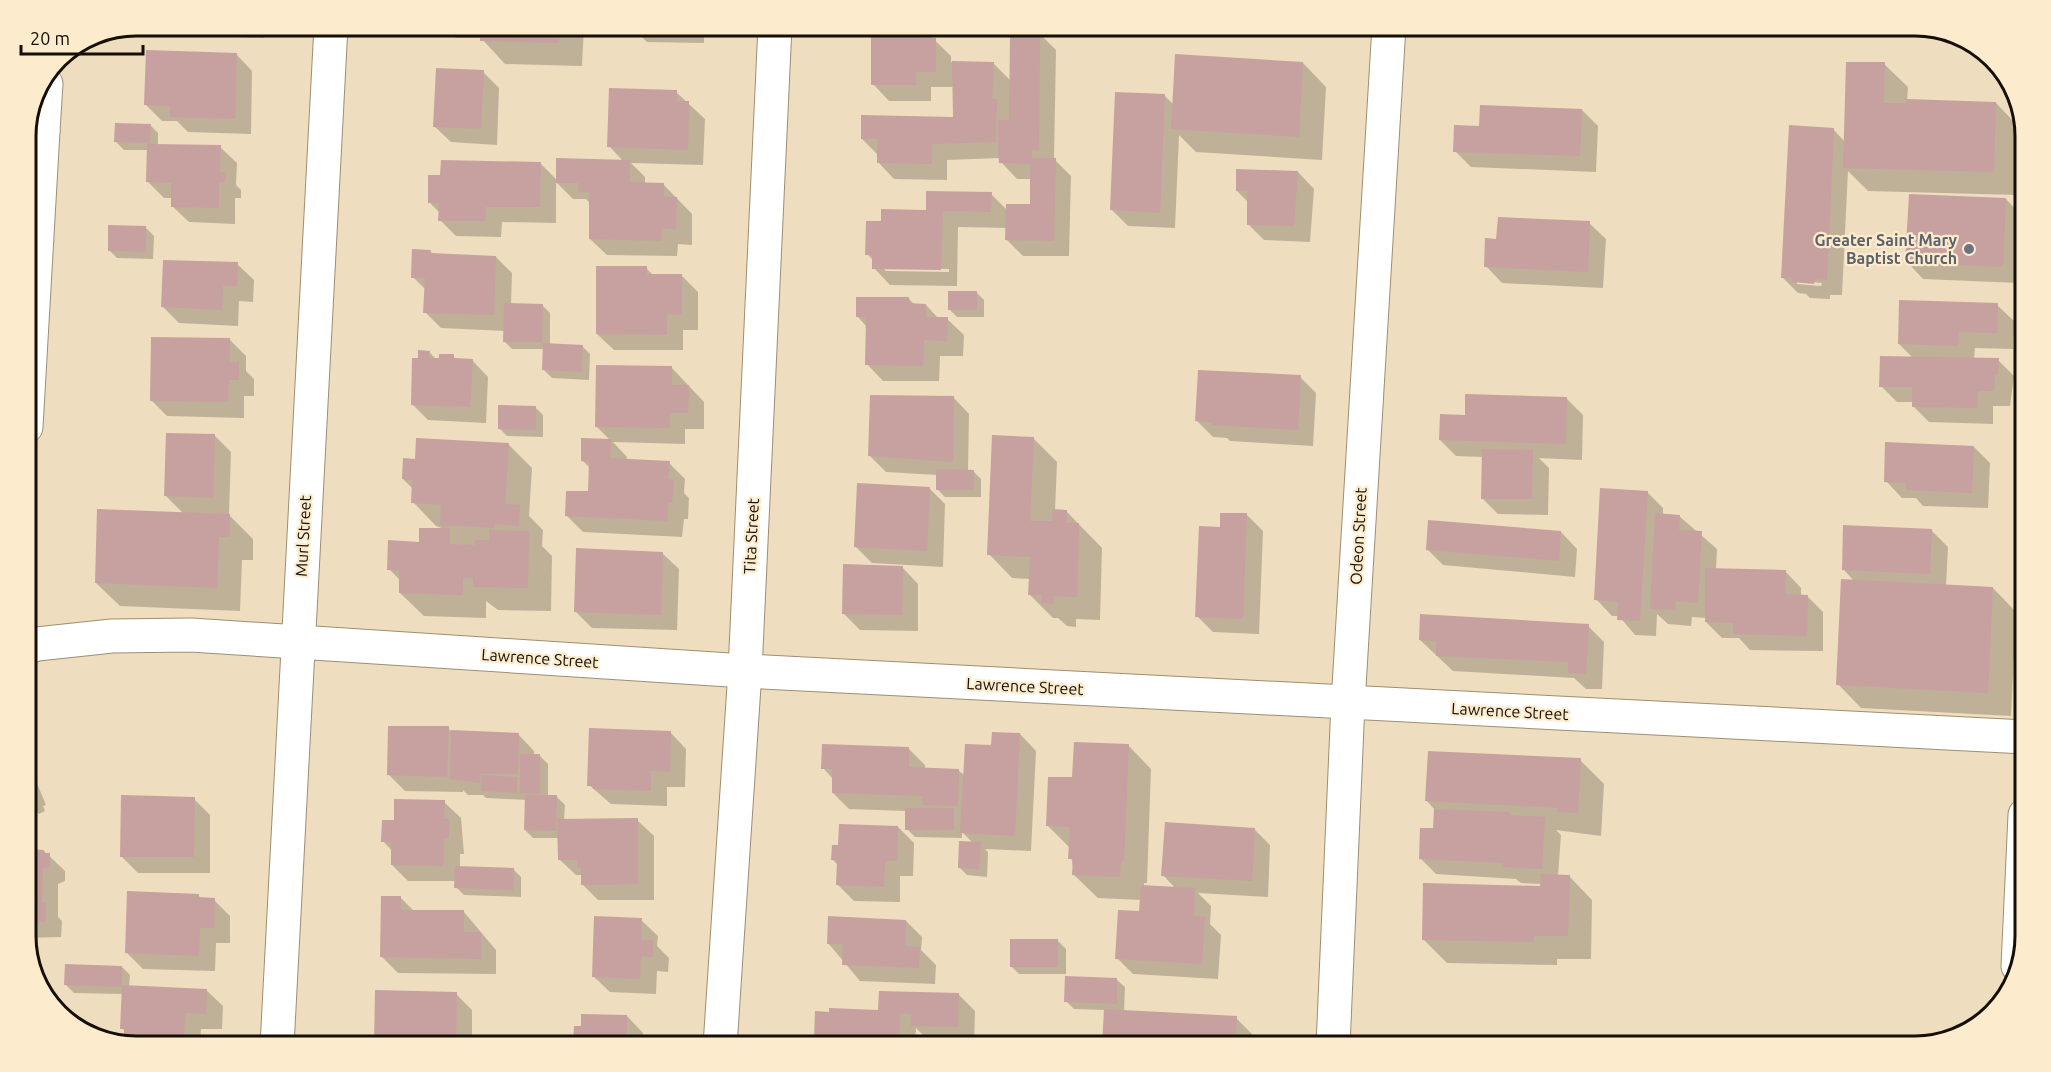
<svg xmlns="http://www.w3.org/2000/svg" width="2051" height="1072" font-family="Ubuntu,sans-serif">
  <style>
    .shadow { fill: #0003; fill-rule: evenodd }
    .building { fill: #c6a19f }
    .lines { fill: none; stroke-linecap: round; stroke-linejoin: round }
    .minor-casing { stroke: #9e8e72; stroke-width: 35 }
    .minor { stroke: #fff; stroke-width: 33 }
    .worship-dot { fill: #6b7280; stroke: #fcebcc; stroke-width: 2 }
    .labels { text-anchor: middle; stroke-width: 4.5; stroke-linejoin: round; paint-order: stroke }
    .worship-label { font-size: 16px; font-weight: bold; fill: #5b616d; stroke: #fcebcc; text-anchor: end }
    .street-label { font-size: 16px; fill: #150f05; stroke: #fcebcc }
    .rim { fill: none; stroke: #150f05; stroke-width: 3 }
  </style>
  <rect width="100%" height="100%" fill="#efddbf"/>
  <g class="shadow">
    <path d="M204,26H264V38L214,36Z"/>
    <path d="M444,26H584L582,66L505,64L481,38H456Z"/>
    <path d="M631,26H704V43L647,42Z"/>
    <path d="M873,26H920L951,56V62L993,63L1011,81L1040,34L1056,50L1054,159L1071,176L1069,256H1023L1007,240V228L958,227L957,286L890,285L874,268V261L867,254L883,223L991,194L1007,210L1031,205L1032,179H1017L1001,162L1000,158L947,160V180L894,179L878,162V155L862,139L955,119L954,87H931V101H889L873,84ZM883,268L949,269V272L886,271Z"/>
    <path d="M236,54L252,71L251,134L188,132L177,121H162L146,105Z"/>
    <path d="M1303,63L1326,87L1322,160L1196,152L1179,135L1175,228L1128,226L1111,209L1164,95L1174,105Z"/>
    <path d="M1884,64L1908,87L1907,101L1996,103L2019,127L2017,195L1868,191L1848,171L1842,295H1830V299L1810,298L1806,294L1798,293L1782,277L1833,129L1845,142ZM1797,281L1822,283L1821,286L1797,284Z"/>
    <path d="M483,72L499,88L497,145L451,142L434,126Z"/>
    <path d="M676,92L705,119L703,165L631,163L645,177V184L664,185L692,214V245L678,244L677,256L607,255L590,239L591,204L586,199H573L556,182V223L502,222L501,237L456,236L440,220V213L430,203L540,163L557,180L623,161L609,146Z"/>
    <path d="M1582,110L1598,126L1596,172L1471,167L1455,151L1481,128Z"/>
    <path d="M150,125L158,133V146L220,147L237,163L236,185L241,190V198H235V224L189,222L172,206V198H164L148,182V150H124L116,142Z"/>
    <path d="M1298,172L1314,189L1310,242L1264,240L1248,224V202L1237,191Z"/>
    <path d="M2006,199L2022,216L2019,283L1923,279L1907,262Z"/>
    <path d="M1589,223L1606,239L1603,288L1502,283L1486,266L1498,240Z"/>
    <path d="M146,228L154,236L153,259L117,258L109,250Z"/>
    <path d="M430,251L434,255L496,257L512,273L511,304L542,305L550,313V345L582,346L590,354L589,380L552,378L544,370V349H512L504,341L505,331L441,328L425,312L426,290L413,277Z"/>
    <path d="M237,264L254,280L253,302L239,301L238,326L179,323L163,307Z"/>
    <path d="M646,268L654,276H682L698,292V330H683V350H614L597,334Z"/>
    <path d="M976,292L984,300V317H957L949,309Z"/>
    <path d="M909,299L915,305H926L939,319H947L964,335L963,356H940L939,381H883L867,364V327L857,316Z"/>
    <path d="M1997,305L2014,321L2013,349L1975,348L1974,359L1998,360L2014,376L2010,406H1993V424L1929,422L1913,406V402H1897L1881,386L1913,358L1899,344Z"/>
    <path d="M230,340L246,356V371L254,379V396H244V418L167,416L151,400Z"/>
    <path d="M429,352L437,360L453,356L457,360H472L488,377L486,423L428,420L412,404L419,359Z"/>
    <path d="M672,368L704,402V429H685V444L613,442L627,457L626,461L669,463L685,479L684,493L689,498L688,519H684L682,537L583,532L567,516L589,493L590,468L582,460L610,440L596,426Z"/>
    <path d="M1300,377L1316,393L1313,446L1230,441L1227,438L1213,437L1197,421Z"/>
    <path d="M953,397L969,414L968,471H973L981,479V497H945L937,489L938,475L886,472L870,456Z"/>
    <path d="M1567,399L1583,415L1582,460L1539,458L1549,468L1548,515L1498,514L1482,498L1483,457L1456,456L1440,440Z"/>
    <path d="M535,407L543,415V437L507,436L499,428Z"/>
    <path d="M215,436L231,452L229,515L253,539V560H242L240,611L120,606L96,583L184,514L165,495Z"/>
    <path d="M1033,438L1057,462L1055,511L1067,512L1102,548L1100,620L1076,619V627L1067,626L1058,618H1053L1030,595V579L1012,578L989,554Z"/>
    <path d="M508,444L532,468L529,516L543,530L542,546L552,556L551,611L498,610L486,601V618L424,616L400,593L401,581L389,569L420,543L447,530L436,526L413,502V489L403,479L417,461Z"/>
    <path d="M1974,447L1990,463L1988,508L1923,506L1916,498H1902L1886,481Z"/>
    <path d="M929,488L945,504L943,567L872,563L855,546Z"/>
    <path d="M1647,492L1663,508V515L1679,516L1717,549L1716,570L1785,571L1801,588V596H1807L1823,612V651L1750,650L1739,638H1722L1706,622V618L1692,617L1691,626L1668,624L1657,614L1656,636L1635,635L1619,616H1612L1596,599Z"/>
    <path d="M1247,515L1263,531L1259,634L1213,632L1197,616L1221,528Z"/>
    <path d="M1931,530L1948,547L1946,586L1993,588L2016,612L2011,716L1861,708L1838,684L1854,581L1844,570Z"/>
    <path d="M1561,532L1577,549L1575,577L1443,565L1427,549Z"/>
    <path d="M662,553L679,569L677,630L592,628L576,612Z"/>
    <path d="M902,567L918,584V631L860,630L844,614Z"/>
    <path d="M1588,626L1604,642L1602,689H1586L1574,678L1453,671L1420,640Z"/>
    <path d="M448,728L451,731L518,734L534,751V756H540L548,764V797H557L565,805L564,820H637L654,836V900H598L582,884V875H576L559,859V838H533L525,830L526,800L486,798L483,795H468L463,790V792L405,791L389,775Z"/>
    <path d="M670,732L686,749L685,787H667V806L611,804L589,785Z"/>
    <path d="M1020,734L1036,751L1031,851L985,849L988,852L987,877L967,875L959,867L973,843L962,832V838L915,837L907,829V811L849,809L833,793V779L823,768L909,749L925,765V769L958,770L965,776L993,747Z"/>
    <path d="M1128,745L1151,769L1147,883H1144V887L1176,889L1163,875L1254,829L1270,845L1268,897L1198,893L1211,906L1210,924L1221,935L1218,979L1133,974L1117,958L1141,912V900L1098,898L1074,875L1070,848L1048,826L1073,779Z"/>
    <path d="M26,757L46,805L43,806L45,811L39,814L35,810L26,814Z"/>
    <path d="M1580,760L1604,784L1601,836L1556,830L1561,835L1558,876H1569L1592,900L1591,959H1557V965L1447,963L1424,940L1542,888V884L1521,883L1516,879L1436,874L1420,858L1434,830L1435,810L1427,801Z"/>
    <path d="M194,799L210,815V873H138L122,857Z"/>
    <path d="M444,802L461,818L464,854H460V868L513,869L521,877V897L464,895L456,887V881H408L392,865V851L383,841L395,821Z"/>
    <path d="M898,827L914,843L913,876H900V902L854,901L838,885V865L832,859Z"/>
    <path d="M26,851H44L65,871V881L58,884V917L62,921L61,937L26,938Z"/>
    <path d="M199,896L202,899L214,900L230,916V943H216L215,971L143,969L127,953Z"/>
    <path d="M401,898L414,911L464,912L496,950V974L398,973L382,957Z"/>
    <path d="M641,920L658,936L657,946L669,958L668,972L657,971L656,994L610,992L593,976Z"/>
    <path d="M906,921L922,937L921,950L936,965L935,984L860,981L828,943Z"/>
    <path d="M1058,941L1066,949V974H1019L1011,966Z"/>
    <path d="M122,967L130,975L129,987L206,990L223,1006L222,1029H201L200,1046H137L122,1028L123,994L74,993L66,985Z"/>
    <path d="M36,974L54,990L53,1005L44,997Z"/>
    <path d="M1117,980L1125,987L1124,1012L1236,1018L1252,1034V1046H1103L1105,1010L1074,1009L1066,1001Z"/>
    <path d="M456,994L472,1010V1046H376Z"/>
    <path d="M958,994L975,1011L974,1043L929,1041L916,1028L915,1046H823L816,1039L880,1012Z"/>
    <path d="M627,1016L643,1033V1046L575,1045Z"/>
    <path d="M1466,1043L1527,1045L1528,1046H1466Z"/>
  </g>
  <g class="building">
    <path d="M480,26H560L559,43L480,41Z"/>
    <path d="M871,26H919L920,38H936V72H916V85H871Z"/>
    <path d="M1010,32L1040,33L1039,150H1032V158H1056L1054,241L1005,240L1006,204H1030V164L999,163L998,150V120H1009Z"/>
    <path d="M146,50L237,53L235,119L170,117V106L144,105Z"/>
    <path d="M1175,54L1303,62L1299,137L1171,129Z"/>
    <path d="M952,61L994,62L992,99H997L996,142L932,144V164L877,163V139H861V115L953,117Z"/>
    <path d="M1846,62H1885L1884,103H1907V99L1996,102L1994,172L1843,168Z"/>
    <path d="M436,68L484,70L481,129L433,127Z"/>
    <path d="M609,88L677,90V101H689L688,150L607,147Z"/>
    <path d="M1115,92L1165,94L1160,213L1110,210Z"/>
    <path d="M1480,105L1582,109L1580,156L1453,152L1454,125L1479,126Z"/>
    <path d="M115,123L151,124L150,144L221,145L220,172H226L225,182H219V208L171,207V183L146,182L147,143L114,142Z"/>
    <path d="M1789,125L1834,128L1827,280L1815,279L1814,284L1792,282V278H1781Z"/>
    <path d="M556,158L630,160V182L664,183V197H677L676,229L662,228L661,241L589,239V192L578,193V183H556Z"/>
    <path d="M441,160L541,162L540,207H486L485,221H438L439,203H428V175H440Z"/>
    <path d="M1236,169L1298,171L1294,226L1247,225V191H1236Z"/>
    <path d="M926,191L992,192L991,212L943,211L941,270L872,269V255H865L866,221H881V209L926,210Z"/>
    <path d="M1909,194L2006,198L2003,267L1905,263Z"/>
    <path d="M1498,217L1590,221L1588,272L1484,267L1485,238L1496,239Z"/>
    <path d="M108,225L146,226V252L108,251Z"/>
    <path d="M412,249L431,250L430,253L496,256L494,315L423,313L425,278H411Z"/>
    <path d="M163,260L238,262L237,286H223L222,310L161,307Z"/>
    <path d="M596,266H647V274H682V315L667,314V335L596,334Z"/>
    <rect x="948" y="291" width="29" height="19"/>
    <path d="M856,297H909V303L926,304V317H948L947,341L924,340L923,366L865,365L866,317H856Z"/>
    <path d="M1899,300L1998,303L1997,333L1959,332L1958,346L1898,344Z"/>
    <path d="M504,303L543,304L542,342H503Z"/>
    <path d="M151,337L230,338V362H239V380H229L228,402L150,401Z"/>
    <path d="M543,343L583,345L581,372L542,370Z"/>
    <path d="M418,350L430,351L429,358H439V354H454V358L473,359L470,407L411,405L412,358H418Z"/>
    <path d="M1880,356L1999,358L1998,375H1995L1994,391H1978L1977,408L1912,407V387H1879Z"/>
    <path d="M596,365L672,366V385H689L688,413H670V428L595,427Z"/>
    <path d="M1198,370L1301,375L1298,430L1212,425V423L1195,421Z"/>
    <path d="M1465,394L1567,397L1566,444L1439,440L1440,414L1465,415Z"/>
    <path d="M870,395L954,396L953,462L868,456Z"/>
    <path d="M498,405L536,406V430L498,429Z"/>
    <path d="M166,433L215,434L213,498L164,496Z"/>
    <path d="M992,435L1034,437L1030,521H1052L1053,509L1067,510V523H1079L1077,597L1053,596V604L1041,603L1042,595H1028L1030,557L987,555Z"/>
    <path d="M416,438L509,443L505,504L520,505L519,526L495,524V528L440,525L441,505L411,503L412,480L402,479L403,458L415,459Z"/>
    <path d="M581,438L611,439L610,458L670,461L668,479L674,480L672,503H668L667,521L565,516L566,491H588L589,462L581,461Z"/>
    <path d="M1885,442L1974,446L1972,493L1906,490V483L1884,482Z"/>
    <path d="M1482,449L1533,450L1532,499H1481Z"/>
    <path d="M936,469L974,470V490H936Z"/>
    <path d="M857,483L930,487L927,551L854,547Z"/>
    <path d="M1600,488L1648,491L1640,621L1617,620L1618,602L1594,600Z"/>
    <path d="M97,509L230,514V537H219L217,588L95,583Z"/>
    <path d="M1220,513H1247L1243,619L1195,617L1199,526L1220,527Z"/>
    <path d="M1655,513L1680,515L1679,530L1702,531L1698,603L1676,601L1675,610L1650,609Z"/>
    <path d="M1428,520L1561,531L1559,561L1426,550Z"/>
    <path d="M1843,525L1932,529L1930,574L1842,570Z"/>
    <path d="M419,528H450V544L475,545V540H489V530L529,531L528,588L473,587V578H463V595L399,593V570H387L388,540L419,542Z"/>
    <path d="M576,548L663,552L661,615L574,612Z"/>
    <path d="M843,564L903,566L902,615L842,614Z"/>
    <path d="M1705,568L1786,570L1785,594L1808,595L1807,636L1733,634V623L1705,622Z"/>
    <path d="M1841,579L1993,587L1988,693L1836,685Z"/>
    <path d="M1420,614L1589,624L1586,674L1568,673V662L1436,656V641L1419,640Z"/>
    <path d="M388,726H449L447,777L387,775Z"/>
    <path d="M589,728L671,731L670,772L651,771V791L593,789V786H587Z"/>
    <path d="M451,730L519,733L518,774H480V783L450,779Z"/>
    <path d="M992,732L1020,733L1015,836L960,833L965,744L991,745Z"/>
    <path d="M1074,742L1129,744L1124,861H1121L1120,877L1072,875L1073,859H1068L1070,827L1046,826L1048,777H1072Z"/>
    <path d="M822,744L909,747V767L959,769L958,806L923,805V796L832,793V769H821Z"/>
    <path d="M1428,751L1581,758L1578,813L1557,812V808L1425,801Z"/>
    <path d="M520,754H540V794L520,793Z"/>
    <path d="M482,775L517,777V793L481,791Z"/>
    <path d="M26,776L31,789L28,790L30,795L26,797Z"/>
    <path d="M121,795L195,797L194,857H120Z"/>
    <path d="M525,795H557L556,831L524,830Z"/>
    <path d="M394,799L445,800L444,819H449V838H444L443,866L391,865V842H381L382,820H394Z"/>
    <rect x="905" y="808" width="49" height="22"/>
    <path d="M1434,809L1510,812V815L1545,817L1542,869L1503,867V863L1419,859L1420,828H1433Z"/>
    <path d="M638,818V884L581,885V868H577V860H558L557,819Z"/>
    <path d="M1165,822L1255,828L1252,881L1161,876Z"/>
    <path d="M839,824L898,826L897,861H885L884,887L836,885L837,860H831L832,845H838Z"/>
    <path d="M959,841L981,842L979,869L958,868Z"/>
    <path d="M26,849L44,850V853H50V864L47,868H43L42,902L46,903V922L39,921V924L26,923Z"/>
    <path d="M455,866L514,868L513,890L454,888Z"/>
    <path d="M1541,874L1570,875L1568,936H1534V942L1422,940L1423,883L1540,886Z"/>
    <path d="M1141,885L1195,888L1194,916L1205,917L1202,964L1115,959L1118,910L1139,911Z"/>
    <path d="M127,891L199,894V897L215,898L214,928H200L199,956L125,953Z"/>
    <path d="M381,896H401V910H464V932H481V959L380,957Z"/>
    <path d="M594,916L642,918L641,940H653V957L641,956L640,979L592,977Z"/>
    <path d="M828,916L906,920L905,946L920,947L919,968L842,965L843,944H827Z"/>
    <rect x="1010" y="939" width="48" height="28"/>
    <path d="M65,964L122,966V987L64,985Z"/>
    <path d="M1065,976L1117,978V1004L1064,1002Z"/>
    <path d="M122,985L207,989L206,1014L185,1013L184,1038L124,1036V1029H120Z"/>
    <path d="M375,990L457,992L456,1046H374Z"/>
    <path d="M879,991L959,993L958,1027L911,1026V1014L900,1013L899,1046H827V1040H814L815,1011L829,1012V1008L878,1010Z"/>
    <path d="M1104,1009L1237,1016L1235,1046H1102Z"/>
    <path d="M581,1014L627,1015V1046L573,1045L574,1026H581Z"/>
    <path d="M1464,1042L1527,1044V1046H1464Z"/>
  </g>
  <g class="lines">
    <defs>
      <g id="minor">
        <path d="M26,130L43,131L26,427"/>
        <path d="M43,131L46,84"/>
        <path d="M26,648L37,644L112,636L191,635L745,671L2025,737"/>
        <path d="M2018,966L2025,815"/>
        <path d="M277,1046L331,26"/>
        <path d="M720,1046L745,671L775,26"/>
        <path d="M1333,1046L1348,703L1389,26"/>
      </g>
    </defs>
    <use href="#minor" class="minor-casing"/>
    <use href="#minor" class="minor"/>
  </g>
  <circle class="worship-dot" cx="1969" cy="249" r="6"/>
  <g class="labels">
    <g class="worship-label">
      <text x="1957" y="246">Greater Saint Mary<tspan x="1957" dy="18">Baptist Church</tspan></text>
    </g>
    <g class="street-label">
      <text transform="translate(303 536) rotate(-87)" y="6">Murl Street</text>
      <text transform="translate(751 536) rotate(-87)" y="6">Tita Street</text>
      <text transform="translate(1358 536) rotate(-87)" y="6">Odeon Street</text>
      <text transform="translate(540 658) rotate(4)" y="6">Lawrence Street</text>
      <text transform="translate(1025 686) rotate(3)" y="6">Lawrence Street</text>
      <text transform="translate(1510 711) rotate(3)" y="6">Lawrence Street</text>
    </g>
  </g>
  <path d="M0 0H2051V1072H0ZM136 36H1915A100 100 0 0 1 2015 136V936A100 100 0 0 1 1915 1036H136A100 100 0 0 1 36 936V136A100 100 0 0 1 136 36Z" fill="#fcebcc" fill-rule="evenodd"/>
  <path class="rim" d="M136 36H1915A100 100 0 0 1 2015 136V936A100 100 0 0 1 1915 1036H136A100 100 0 0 1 36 936V136A100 100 0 0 1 136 36Z"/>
  <path d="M21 45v9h122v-9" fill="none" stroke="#150f05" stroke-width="3"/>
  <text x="30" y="45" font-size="18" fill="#150f05" stroke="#fcebcc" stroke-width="4.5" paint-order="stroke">20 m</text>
</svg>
